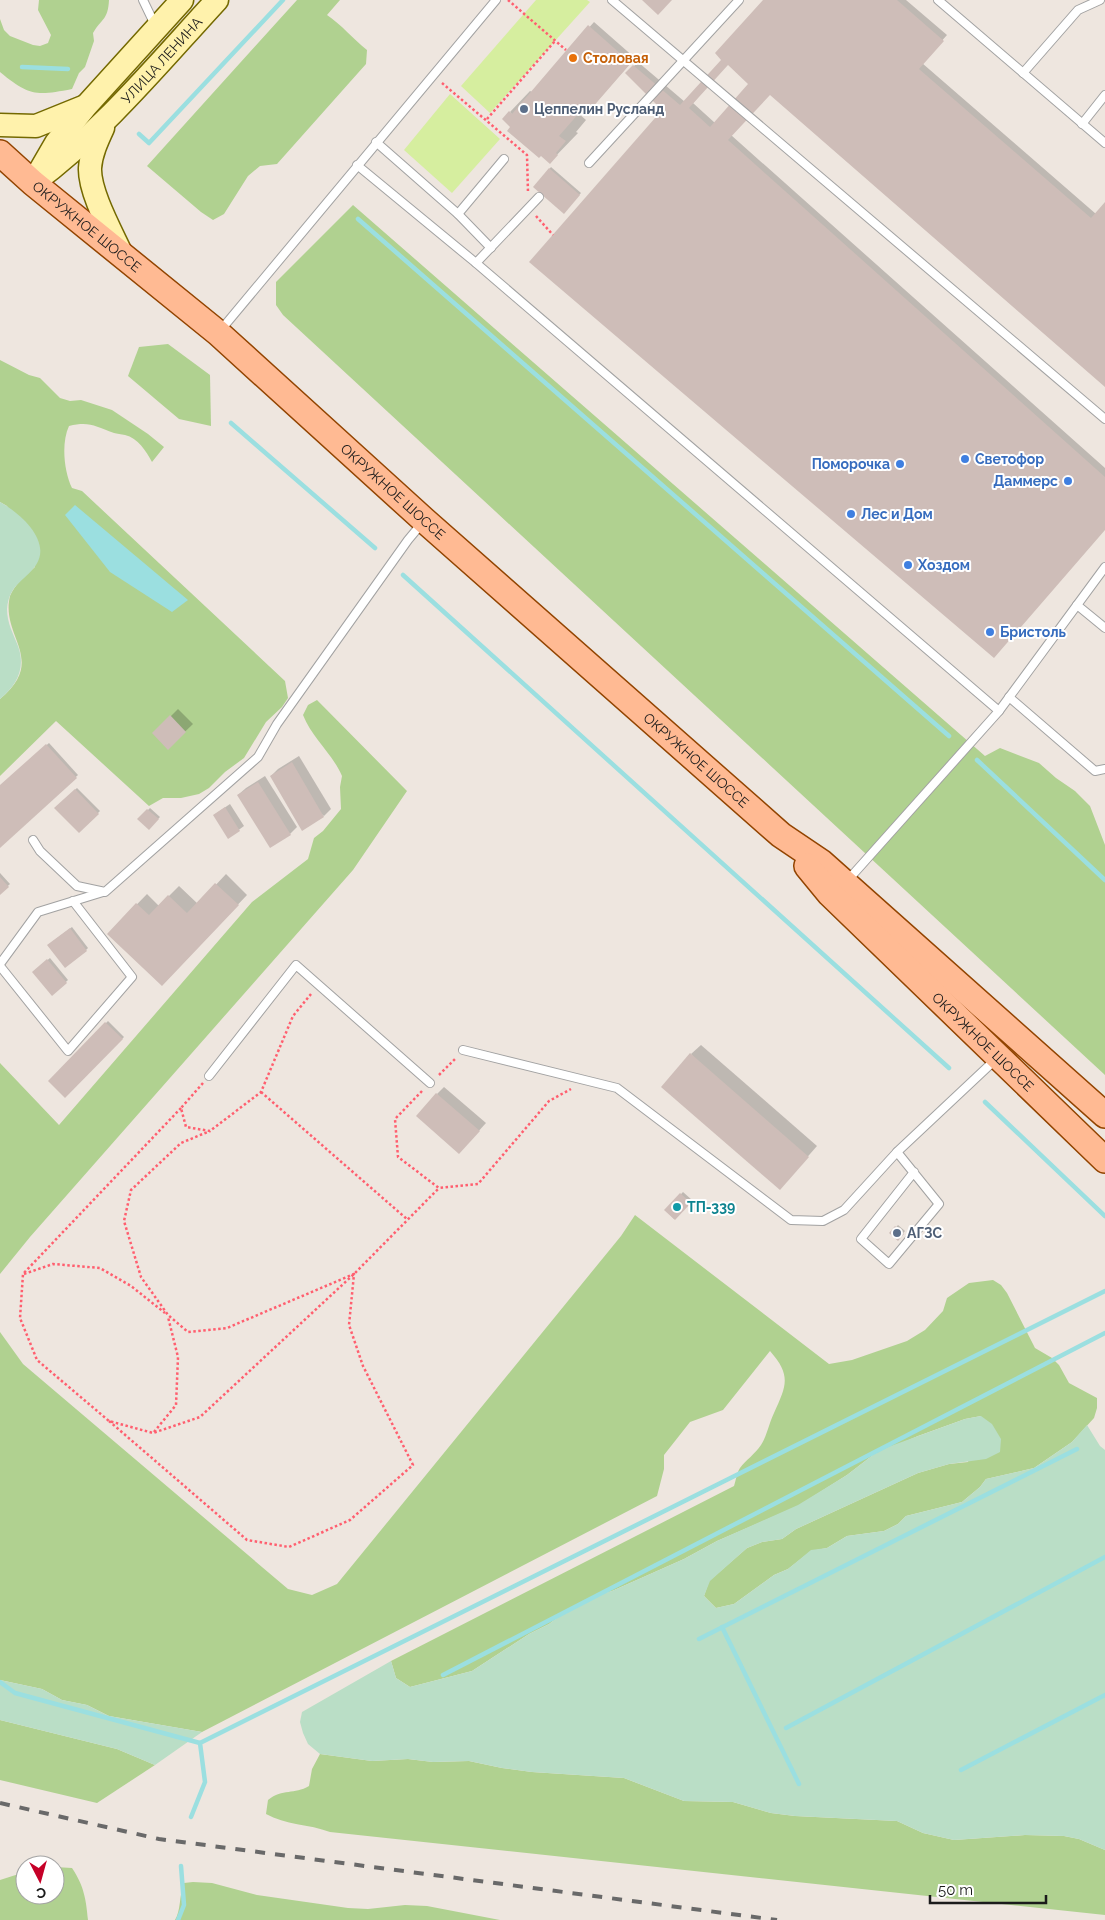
<svg xmlns="http://www.w3.org/2000/svg" width="1105" height="1920" font-family="Raleway,sans-serif">
  <style>
    .grass { fill: #d6ee9f }
    .forest { fill: #b0d190 }
    .wetland { fill: #badec6 }
    .water { fill: #9bdfe0 }
    .shadow { fill: #0003; fill-rule: evenodd }
    .lines { fill: none; stroke-linecap: round; stroke-linejoin: round }
    .stream { stroke: #9bdfe0; stroke-width: 4.5 }
    .building { fill: #cebdb8; fill-rule: evenodd }
    .lane-casing { stroke: #a2a2a2; stroke-width: 10 }
    .secondary-casing { stroke: #746900; stroke-width: 25 }
    .primary-casing { stroke: #924400; stroke-width: 28 }
    .path { stroke: #ff5f6f; stroke-width: 2.5; stroke-dasharray: 2.5 2.5; stroke-linecap: butt }
    .lane { stroke: #fff; stroke-width: 8 }
    .secondary { stroke: #fff2ac; stroke-width: 22 }
    .primary { stroke: #ffba93; stroke-width: 25 }
    .rail { stroke: #696969; stroke-width: 4; stroke-dasharray: 10 10; stroke-linecap: butt }
    .food-dot { fill: #e8710a; stroke: #fff; stroke-width: 2 }
    .service-dot { fill: #5c6f8a; stroke: #fff; stroke-width: 2 }
    .shop-dot { fill: #3f7fe0; stroke: #fff; stroke-width: 2 }
    .culture-dot { fill: #0f9aa8; stroke: #fff; stroke-width: 2 }
    .labels { text-anchor: middle; stroke-width: 4; stroke-linejoin: round; paint-order: stroke }
    .food-label { font-size: 14px; font-weight: bold; fill: #c56008; stroke: #fff; text-anchor: start }
    .street-label { font-size: 14px; fill: #1b1b1b; stroke: #fff }
    .service-label { font-size: 14px; font-weight: bold; fill: #4e5e75; stroke: #fff; text-anchor: start }
    .shop-label { font-size: 14px; font-weight: bold; fill: #366cbe; stroke: #fff; text-anchor: start }
    .culture-label { font-size: 14px; font-weight: bold; fill: #0d838f; stroke: #fff; text-anchor: start }
  </style>
  <rect width="100%" height="100%" fill="#eee6df"/>
  <g class="grass">
    <path d="M536,0H587L590,2L490,113L461,86Z"/>
    <path d="M450,94L500,139L452,193L404,150Z"/>
  </g>
  <g class="forest">
    <path d="M39,0H109C108,20 102,18 93,33L94,41L85,67L79,73L72,89C36,96 29,96 0,72V19L4,30L10,36L33,45L40,46L48,43L51,35L38,10Z"/>
    <path d="M297,0H340L327,15C342,25 353,39 367,50L366,64L277,164L260,166L248,176L224,214L213,220L201,212L147,166Z"/>
    <path d="M353,205L985,756L1000,748L1039,763L1056,778L1075,791L1090,806L1105,845V1075L283,315L276,305V282Z"/>
    <path d="M168,344L210,375L211,426L179,419L128,376L139,347Z"/>
    <path d="M0,360L29,375L40,378L60,398L70,401L81,400L112,410L148,434L164,447L152,462C146,451 138,438 125,435C121,434 117,434 114,433C95,426 89,421 69,426C61,443 64,471 72,488L82,491L285,681L288,698L282,707L266,722L244,758L225,772L209,788L199,794L181,798H163L149,806L56,721L0,776V699C48,659 0,637 10,596C15,584 25,576 35,567L7,506L0,502Z"/>
    <path d="M317,700L407,791L353,870L30,1237L0,1274V1063L59,1125L252,902L308,859L314,838L323,831L341,809L340,787L342,776C332,753 312,738 303,715L308,705Z"/>
    <path d="M635,1215L829,1364L852,1360L907,1341L925,1330L943,1311L947,1298L969,1283L993,1280L1001,1285L1007,1293L1035,1348L1052,1358L1059,1365L1069,1383L1097,1398V1408L1094,1418L1072,1442L1034,1468L986,1479L980,1487L962,1502L906,1516L898,1524L884,1531L847,1536L827,1548L811,1551L788,1569L774,1575L734,1604L716,1608L704,1596L709,1581L747,1548L762,1542L782,1539L796,1529L918,1473L949,1464L968,1462L981,1416L965,1419L918,1436L873,1455L847,1475L798,1506L717,1541L684,1559L612,1591L598,1595L565,1612L549,1624L529,1634L472,1671L410,1687L396,1678L391,1661L734,1486C736,1480 737,1472 740,1468C746,1460 755,1454 761,1445C767,1436 769,1423 774,1413C786,1386 792,1376 770,1351L723,1410L690,1422L664,1455V1469L657,1496L202,1732L109,1716L87,1705L62,1700L42,1689L0,1680V1332L23,1364L288,1589L312,1595L337,1584L621,1236Z"/>
    <path d="M0,1720L117,1749L155,1765L97,1803L0,1780Z"/>
    <path d="M320,1754L372,1761L408,1759L433,1762L469,1761L502,1768L532,1772L624,1778L684,1801L733,1802L771,1813L795,1816L897,1821L923,1833L954,1840L1025,1835L1064,1836L1079,1839L1105,1850V1915L330,1832C309,1824 285,1825 266,1814L268,1800C283,1788 294,1795 309,1786L312,1769Z"/>
    <path d="M55,1867L72,1868C84,1886 86,1899 88,1920H0V1880L25,1872V1895H55Z"/>
    <path d="M193,1882L212,1883L257,1895L348,1908L368,1909L405,1905L427,1906L500,1920H175C181,1911 179,1895 184,1883Z"/>
  </g>
  <g class="wetland">
    <path d="M0,502C20,513 52,541 36,565C24,582 9,584 7,609C7,623 13,633 18,646C26,668 17,685 0,699Z"/>
    <path d="M981,1416L992,1424L1001,1439L1000,1452L986,1459L949,1464L918,1473L796,1529L782,1539L762,1542L747,1548L710,1581L704,1596L716,1608L734,1604L774,1575L788,1569L811,1550L827,1548L847,1536L884,1531L898,1524L906,1516L962,1502L980,1487L986,1479L1034,1468L1072,1442L1087,1425L1100,1446L1105,1450V1850L1079,1839L1064,1836L1025,1835L954,1840L923,1833L897,1821L795,1816L771,1813L733,1802L684,1801L624,1778L532,1772L502,1768L469,1761L433,1762L408,1759L372,1761L320,1754L308,1744L303,1733L300,1722L302,1712L391,1661L396,1678L410,1687L472,1671L529,1634L549,1624L565,1612L598,1595L612,1591L684,1559L717,1541L798,1505L847,1475L873,1455L888,1447L965,1419Z"/>
    <path d="M0,1680L42,1689L62,1700L87,1705L109,1716L202,1732L155,1765L117,1749L0,1720Z"/>
  </g>
  <path class="water" d="M75,505L188,600L172,612L110,572L65,515Z"/>
  <g class="shadow">
    <path d="M765,0H906L947,35L922,63L1096,214L1105,203V385L770,94L731,135L1105,468V529L627,73L638,62L685,102L723,60ZM728,63L750,83L715,123L693,103Z"/>
    <path d="M594,22L635,58L589,110H580L578,113L586,120L576,132L578,133L550,162L510,112L530,91L532,92Z"/>
    <path d="M551,167L581,193L564,212L535,186Z"/>
    <path d="M178,709L193,724L168,748L154,733Z"/>
    <path d="M49,743L78,775L0,846V787Z"/>
    <path d="M299,756L331,809L324,816L271,776L278,769Z"/>
    <path d="M265,776L297,827L290,834L238,795L246,788Z"/>
    <path d="M77,788L100,811L79,832L56,808Z"/>
    <path d="M230,804L244,826L229,837L214,815Z"/>
    <path d="M150,808L160,817L149,828L139,819Z"/>
    <path d="M0,873L10,884L0,893Z"/>
    <path d="M226,874L247,895L171,975L108,934L147,894L159,906L179,886L198,904Z"/>
    <path d="M72,927L88,948L86,950L51,943Z"/>
    <path d="M50,958L68,980L52,994L33,972Z"/>
    <path d="M108,1021L124,1037L65,1096L49,1081Z"/>
    <path d="M701,1045L817,1146L789,1178L691,1054Z"/>
    <path d="M444,1087L486,1123L466,1145L437,1094Z"/>
    <path d="M683,1192L692,1200L674,1219L666,1210Z"/>
    <path d="M898,1225L905,1231L898,1239L891,1233Z"/>
  </g>
  <g class="lines">
    <g class="stream">
      <path d="M22,67L68,69"/>
      <path d="M139,134L149,143L283,0"/>
      <path d="M358,219L949,736"/>
      <path d="M231,423L375,548"/>
      <path d="M403,575L949,1068"/>
      <path d="M977,760L1105,880"/>
      <path d="M985,1102L1105,1216"/>
      <path d="M722,1627L799,1784"/>
      <path d="M699,1639L1077,1449"/>
      <path d="M443,1675L1105,1333"/>
      <path d="M0,1682L15,1693L200,1743"/>
      <path d="M786,1728L1105,1557"/>
      <path d="M961,1770L1105,1695"/>
      <path d="M191,1817L205,1782L200,1743L1105,1291"/>
      <path d="M178,1920L184,1905L181,1866"/>
    </g>
  </g>
  <g class="building">
    <path d="M642,0H672L658,15Z"/>
    <path d="M763,0H897L944,41L919,69L1091,218L1105,202V387L770,95L728,140L1105,477V530L994,658L529,262L662,110L625,73L633,65L680,105L721,60L715,53ZM728,65L748,84L710,127L689,108Z"/>
    <path d="M588,25L631,63L585,116L580,112L559,136L566,141L556,153L558,155L550,164L541,156L539,158L507,131L510,127L502,119L509,111L512,114Z"/>
    <path d="M549,168L580,195L564,214L533,187Z"/>
    <path d="M170,715L186,732L168,750L152,733Z"/>
    <path d="M46,744L77,778L0,848V785Z"/>
    <path d="M292,762L324,817L302,831L270,776Z"/>
    <path d="M258,782L291,835L270,848L237,795Z"/>
    <path d="M75,789L99,814L79,833L54,808Z"/>
    <path d="M225,807L240,831L228,839L213,815Z"/>
    <path d="M147,809L159,819L149,830L137,819Z"/>
    <path d="M0,877L9,887L0,895Z"/>
    <path d="M215,883L239,905L162,986L107,934L136,903L149,915L168,895L187,913Z"/>
    <path d="M70,928L87,951L65,968L47,945Z"/>
    <path d="M47,959L67,983L52,996L32,972Z"/>
    <path d="M105,1022L123,1039L65,1098L48,1081Z"/>
    <path d="M690,1053L809,1157L780,1190L661,1087Z"/>
    <path d="M436,1093L480,1131L459,1154L416,1116Z"/>
    <path d="M680,1193L691,1203L675,1220L664,1210Z"/>
    <path d="M895,1226L904,1234L898,1241L889,1233Z"/>
  </g>
  <g class="lines">
    <defs>
      <g id="lane">
        <path d="M143,0L155,25"/>
        <path d="M612,0L1105,419"/>
        <path d="M938,0L1105,143"/>
        <path d="M1023,73L1078,10L1100,0"/>
        <path d="M1082,124L1105,95"/>
        <path d="M376,142L458,214L491,248"/>
        <path d="M589,163L739,0"/>
        <path d="M357,165L476,263L539,197"/>
        <path d="M458,214L504,159"/>
        <path d="M476,263L999,711"/>
        <path d="M220,331L496,0"/>
        <path d="M1077,605L1105,628"/>
        <path d="M1009,697L1095,771L1105,769"/>
        <path d="M33,840L40,851L77,886L105,892L258,757L277,724L408,540L423,522"/>
        <path d="M848,880L999,711L1105,567"/>
        <path d="M0,964L38,912L103,892"/>
        <path d="M0,966L68,1051L132,977L73,901"/>
        <path d="M463,1050L617,1088L791,1220L823,1221L844,1210L897,1152L995,1060"/>
        <path d="M209,1076L296,965L430,1083"/>
        <path d="M897,1152L939,1204L889,1264L861,1239L914,1172"/>
      </g>
      <g id="secondary">
        <path d="M0,125L36,126L83,107"/>
        <path d="M103,128C97,141 91,154 90,168C89,192 112,233 122,255"/>
        <path d="M38,174L56,143L86,106L182,0"/>
        <path id="s1" d="M33,183C103,131 158,64 217,0"/>
      </g>
      <g id="primary">
        <path id="s2" d="M0,153L33,183L218,333L424,520L781,835L821,862L1105,1115"/>
        <path id="s3" d="M807,866L830,894L1105,1160"/>
      </g>
    </defs>
    <use href="#lane" class="lane-casing"/>
    <use href="#secondary" class="secondary-casing"/>
    <use href="#primary" class="primary-casing"/>
    <g class="path">
      <path d="M508,0L566,50"/>
      <path d="M442,83L527,155L528,193"/>
      <path d="M487,119L555,41"/>
      <path d="M536,216L553,235"/>
      <path d="M439,1075L456,1058"/>
      <path d="M203,1083L181,1108L186,1127L210,1131L261,1092L293,1016L311,994"/>
      <path d="M422,1091L395,1119L398,1157L439,1188L478,1184L549,1101L571,1089"/>
      <path d="M261,1092L408,1220"/>
      <path d="M181,1108L23,1274L20,1318L37,1360L109,1421L153,1433L200,1417L354,1274L439,1188"/>
      <path d="M24,1274L53,1264L100,1268L131,1286L165,1313"/>
      <path d="M109,1421L247,1540L289,1547L350,1520L413,1465L363,1366L349,1325L354,1274L227,1328L188,1332L168,1315L141,1277L124,1221L131,1190L181,1143L210,1131"/>
      <path d="M154,1432L176,1405L178,1357L168,1317"/>
    </g>
    <use href="#lane" class="lane"/>
    <use href="#secondary" class="secondary"/>
    <use href="#primary" class="primary"/>
    <path class="rail" d="M0,1803L159,1839L777,1920"/>
  </g>
  <circle class="food-dot" cx="573" cy="58" r="5"/>
  <g class="service-dot">
    <circle cx="524" cy="109" r="5"/>
    <circle cx="897" cy="1233" r="5"/>
  </g>
  <g class="shop-dot">
    <circle cx="965" cy="459" r="5"/>
    <circle cx="900" cy="464" r="5"/>
    <circle cx="1068" cy="481" r="5"/>
    <circle cx="851" cy="514" r="5"/>
    <circle cx="908" cy="565" r="5"/>
    <circle cx="990" cy="632" r="5"/>
  </g>
  <circle class="culture-dot" cx="677" cy="1207" r="5"/>
  <g class="labels">
    <g class="food-label">
      <text x="583" y="63">Столовая</text>
    </g>
    <g class="street-label">
      <text dy="5" stroke="none"><textPath href="#s1" startOffset="178">УЛИЦА ЛЕНИНА</textPath></text>
      <text dy="5" stroke="none"><textPath href="#s2" startOffset="114">ОКРУЖНОЕ ШОССЕ</textPath></text>
      <text dy="5" stroke="none"><textPath href="#s2" startOffset="519">ОКРУЖНОЕ ШОССЕ</textPath></text>
      <text dy="5" stroke="none"><textPath href="#s2" startOffset="924">ОКРУЖНОЕ ШОССЕ</textPath></text>
      <text dy="5" stroke="none"><textPath href="#s3" startOffset="249">ОКРУЖНОЕ ШОССЕ</textPath></text>
    </g>
    <g class="service-label">
      <text x="534" y="114">Цеппелин Русланд</text>
      <text x="907" y="1238">АГЗС</text>
    </g>
    <g class="shop-label">
      <text x="975" y="464">Светофор</text>
      <text x="890" y="469" text-anchor="end">Поморочка</text>
      <text x="1058" y="486" text-anchor="end">Даммерс</text>
      <text x="861" y="519">Лес и Дом</text>
      <text x="918" y="570">Хоздом</text>
      <text x="1000" y="637">Бристоль</text>
    </g>
    <g class="culture-label">
      <text x="687" y="1212">ТП-339</text>
    </g>
  </g>
  <g transform="translate(40 1880) rotate(174)"><circle r="24" fill="#ffffff" stroke="#a4a4a4"/>
  <path d="M0-4L9 19L0 12L-9 19Z" fill="#c60028"/>
  <text y="-8" font-size="14" font-weight="bold" text-anchor="middle" fill="#1b1b1b">С</text>
  </g>
  <path d="M930 1895v8h116v-8" fill="none" stroke="#1b1b1b" stroke-width="2.5"/>
  <text x="938" y="1895" font-size="15" fill="#1b1b1b" stroke="#ffffff" stroke-width="4" paint-order="stroke">50 m</text>
</svg>
